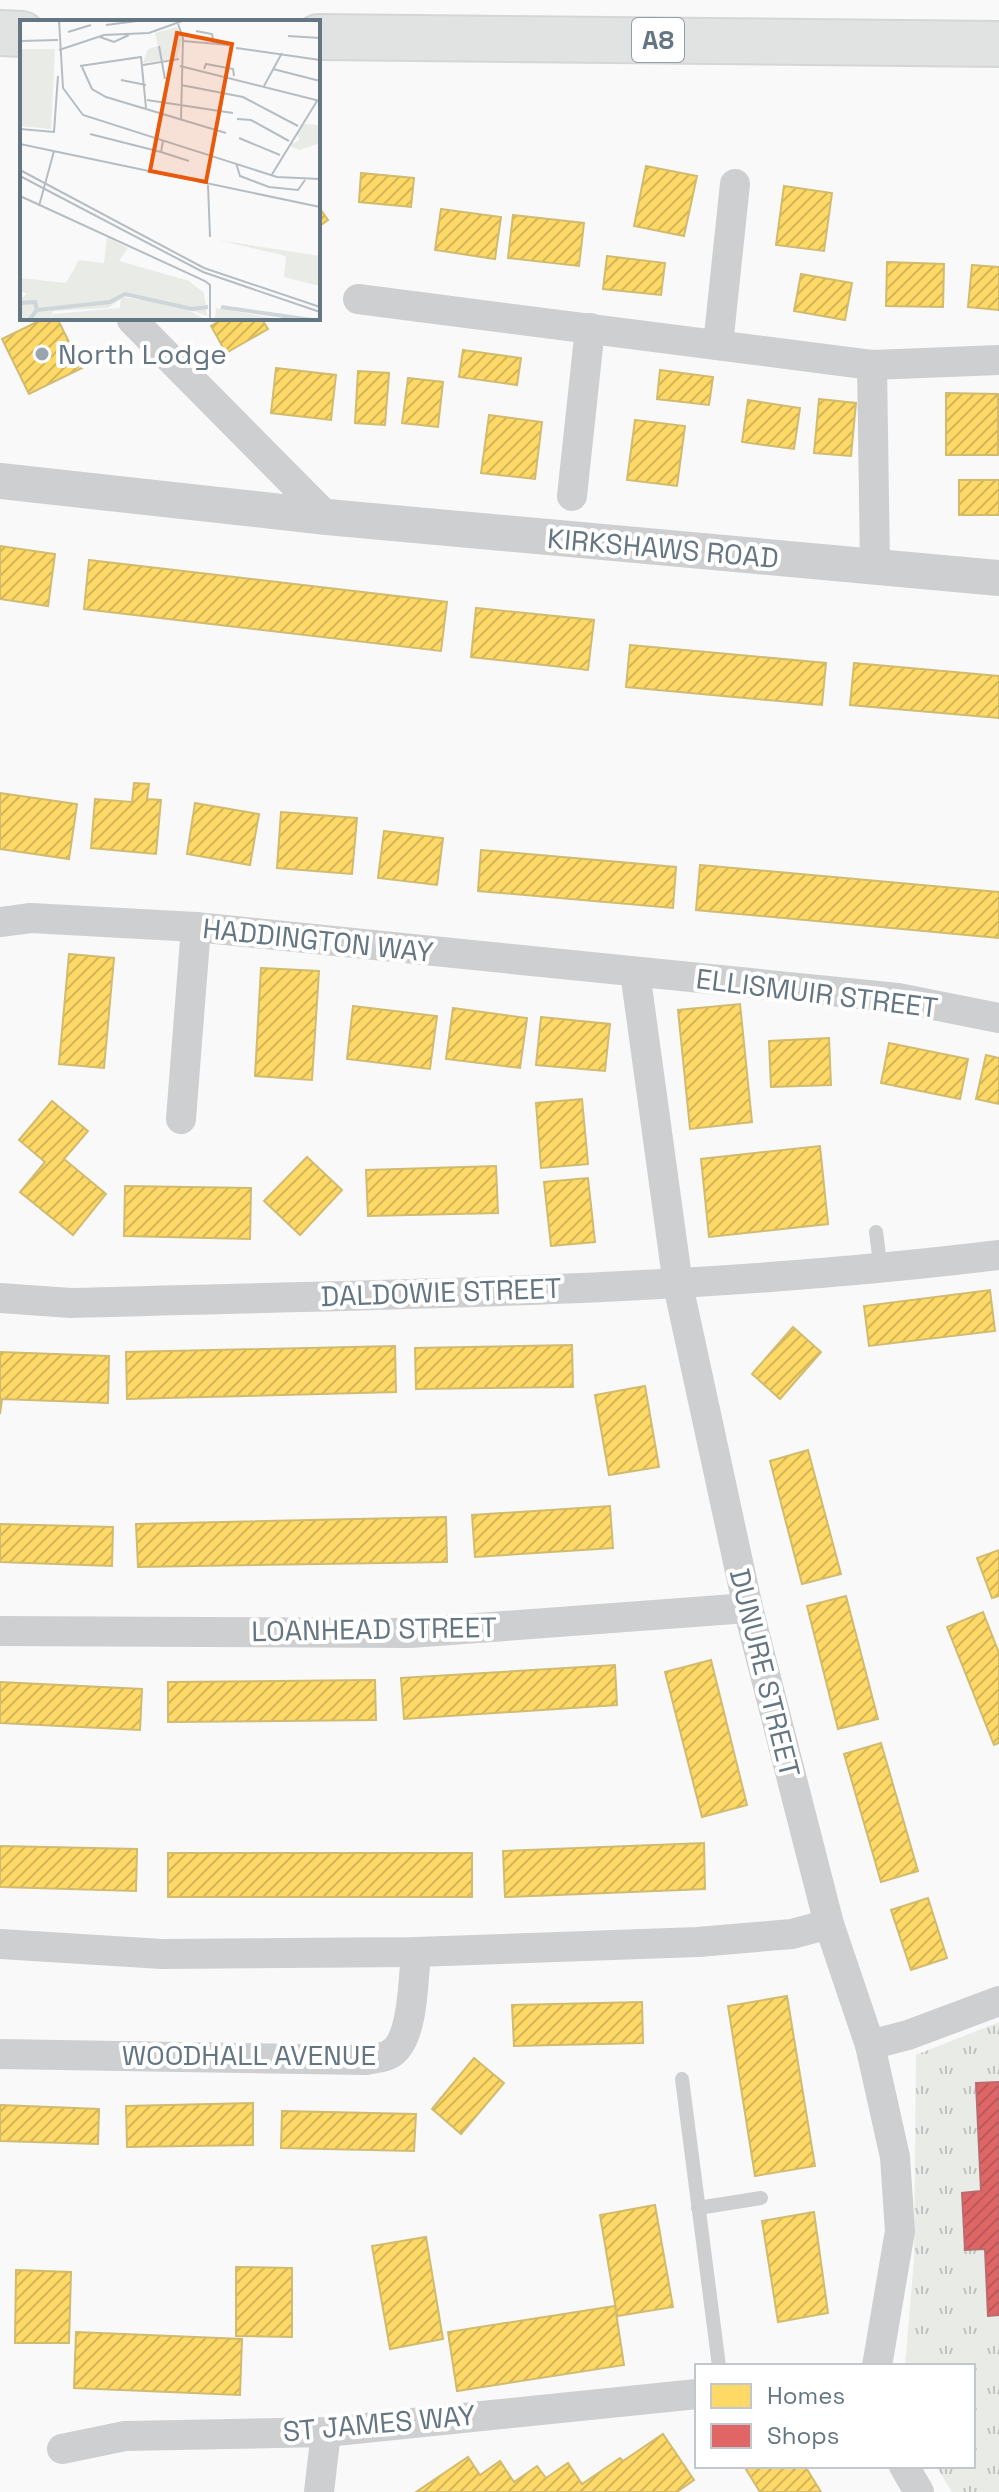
<svg xmlns="http://www.w3.org/2000/svg" width="999" height="2492" font-family="'Space Grotesk',sans-serif">
  <style>
    .park { fill: url(#park-tufts) }
    .homes { fill: url(#homes-hatch); stroke: #d1bb6f; stroke-width: 2 }
    .shops { fill: url(#shops-hatch); stroke: #bb6b6f; stroke-width: 2 }
    .lines { fill: none; stroke-linecap: round; stroke-linejoin: round }
    .trunk-casing { stroke: #d5d6d6; stroke-width: 48 }
    .service { stroke: #cecfd0; stroke-width: 14 }
    .minor { stroke: #cecfd0; stroke-width: 30 }
    .tertiary { stroke: #cecfd0; stroke-width: 36 }
    .trunk { stroke: #e1e2e2; stroke-width: 44 }
    .poi-dot { fill: #99a4ac; stroke: #fff; stroke-width: 3 }
    .labels { text-anchor: middle; stroke-width: 8; stroke-linejoin: round; paint-order: stroke }
    .shield { fill: #fff; stroke: #939fa8; stroke-width: 2 }
    .shield-label { font-size: 26px; font-weight: bold; fill: #657683 }
    .poi-label { font-size: 28px; fill: #657683; stroke: #fff; text-anchor: start }
    .street-label { font-size: 28px; fill: #657683; stroke: #fff }
    .inset-river { fill: none; stroke: #ced6d9; stroke-width: 4 }
    .inset-road { fill: none; stroke: #b5bdc3; stroke-width: 2 }
    .view { fill: #e8590c; fill-opacity: 0.15; stroke: #e8590c; stroke-width: 4 }
    .inset-edge { fill: none; stroke: #657683; stroke-width: 4 }
  </style>
  <defs>
    <pattern id="park-tufts" width="24" height="20" patternUnits="userSpaceOnUse" patternTransform="scale(2)"><rect width="24" height="20" fill="#e8ebe6"/><path d="M3 7l-1-3M5 7V3M7 7l1-3M15 17l-1-3M17 17v-4M19 17l1-3" fill="none" stroke="#c0c3c0"/></pattern>
    <pattern id="homes-hatch" width="6" height="6" patternUnits="userSpaceOnUse" patternTransform="scale(2)"><rect width="6" height="6" fill="#ffd966"/><path d="M-1 1l2-2M0 6l6-6M5 7l2-2" fill="none" stroke="#d2b559"/></pattern>
    <pattern id="shops-hatch" width="6" height="6" patternUnits="userSpaceOnUse" patternTransform="scale(2)"><rect width="6" height="6" fill="#e06666"/><path d="M-1 1l2-2M0 6l6-6M5 7l2-2" fill="none" stroke="#b95959"/></pattern>
  </defs>
  <rect width="100%" height="100%" fill="#f9f9f9"/>
  <path class="park" d="M999,2022V2492H952L936,2466H973V2366H905L914,2260L916,2055Z"/>
  <g class="homes">
    <path d="M646,166L697,176L684,236L634,226Z"/>
    <path d="M361,173L414,178L411,207L359,202Z"/>
    <path d="M784,186L832,193L824,251L776,245Z"/>
    <path d="M318,206L328,220L318,227Z"/>
    <path d="M441,209L501,217L495,259L435,250Z"/>
    <path d="M513,215L584,223L579,266L508,258Z"/>
    <path d="M607,256L665,263L661,295L603,289Z"/>
    <path d="M887,262L944,264L943,307L886,306Z"/>
    <path d="M972,265L999,267V310L968,307Z"/>
    <path d="M801,274L852,283L845,320L794,311Z"/>
    <path d="M45,318H57L82,368L29,394L2,339Z"/>
    <path d="M225,318H261L268,329L226,353L211,326Z"/>
    <path d="M463,350L521,358L517,385L459,377Z"/>
    <path d="M276,368L336,375L331,420L271,413Z"/>
    <path d="M660,370L713,377L709,405L657,399Z"/>
    <path d="M358,371L389,373L385,425L355,423Z"/>
    <path d="M408,378L443,382L438,427L402,423Z"/>
    <path d="M946,393L998,394V455H946Z"/>
    <path d="M819,399L856,403L851,456L814,453Z"/>
    <path d="M748,400L800,408L794,449L742,442Z"/>
    <path d="M489,415L542,422L535,479L481,473Z"/>
    <path d="M635,420L685,426L677,486L627,480Z"/>
    <rect x="959" y="480" width="40" height="35"/>
    <path d="M0,546L55,554L48,606L0,599Z"/>
    <path d="M89,560L447,602L441,651L84,609Z"/>
    <path d="M476,608L594,620L588,670L471,657Z"/>
    <path d="M630,645L826,663L822,705L626,687Z"/>
    <path d="M854,663L999,676V718L850,705Z"/>
    <path d="M134,783L149,784L147,799L161,800L156,854L91,848L95,799L132,802Z"/>
    <path d="M0,793L77,804L69,859L0,849Z"/>
    <path d="M195,803L259,814L250,865L187,854Z"/>
    <path d="M281,812L357,818L352,874L277,868Z"/>
    <path d="M384,831L443,838L437,885L378,878Z"/>
    <path d="M481,850L676,867L673,908L478,891Z"/>
    <path d="M700,865L999,892V938L696,910Z"/>
    <path d="M69,954L114,958L104,1068L59,1064Z"/>
    <path d="M261,968L319,971L312,1080L255,1076Z"/>
    <path d="M740,1004L752,1122L690,1129L678,1010Z"/>
    <path d="M353,1006L437,1016L430,1069L347,1059Z"/>
    <path d="M453,1008L527,1018L520,1068L446,1059Z"/>
    <path d="M541,1017L610,1024L605,1071L536,1065Z"/>
    <path d="M829,1038L831,1085L771,1087L769,1041Z"/>
    <path d="M889,1043L968,1059L960,1099L881,1083Z"/>
    <path d="M986,1055L999,1058V1104L976,1099Z"/>
    <path d="M582,1099L588,1164L541,1168L536,1103Z"/>
    <path d="M52,1101L88,1131L64,1159L106,1194L73,1235L20,1192L45,1162L19,1140Z"/>
    <path d="M820,1146L828,1224L709,1237L701,1159Z"/>
    <path d="M307,1157L342,1190L300,1235L264,1201Z"/>
    <path d="M496,1166L498,1213L368,1216L366,1170Z"/>
    <path d="M588,1178L595,1242L551,1246L544,1182Z"/>
    <path d="M125,1186L251,1188L250,1239L124,1236Z"/>
    <path d="M990,1290L995,1331L869,1346L864,1306Z"/>
    <path d="M793,1327L821,1352L780,1399L752,1374Z"/>
    <path d="M572,1345L573,1387L416,1389L415,1348Z"/>
    <path d="M395,1346L396,1392L127,1399L126,1352Z"/>
    <path d="M0,1352L109,1356L108,1403L2,1399L0,1414Z"/>
    <path d="M645,1386L659,1467L609,1475L595,1395Z"/>
    <path d="M808,1450L841,1574L802,1584L770,1461Z"/>
    <path d="M610,1506L613,1548L475,1557L472,1515Z"/>
    <path d="M446,1517L447,1562L138,1567L136,1524Z"/>
    <path d="M0,1524L113,1527L112,1566L0,1562Z"/>
    <path d="M999,1550V1596L992,1598L977,1558Z"/>
    <path d="M846,1596L878,1719L838,1729L807,1606Z"/>
    <path d="M983,1612L999,1653V1743L994,1745L947,1627Z"/>
    <path d="M711,1660L747,1805L702,1817L665,1672Z"/>
    <path d="M615,1665L617,1705L404,1719L401,1678Z"/>
    <path d="M375,1680L376,1720L168,1722V1682Z"/>
    <path d="M0,1682L142,1689L140,1730L0,1723Z"/>
    <path d="M881,1743L918,1871L881,1882L844,1754Z"/>
    <path d="M704,1843L705,1889L505,1897L503,1851Z"/>
    <path d="M0,1846L137,1849L136,1891L0,1887Z"/>
    <rect x="168" y="1853" width="304" height="44"/>
    <path d="M928,1898L947,1958L911,1970L891,1910Z"/>
    <path d="M787,1996L815,2166L755,2176L728,2006Z"/>
    <path d="M642,2002L643,2043L514,2046L512,2005Z"/>
    <path d="M474,2058L504,2083L461,2134L432,2109Z"/>
    <path d="M253,2103V2145L127,2147L126,2106Z"/>
    <path d="M0,2105L99,2109L98,2144L0,2141Z"/>
    <path d="M282,2111L416,2114L414,2151L281,2148Z"/>
    <path d="M655,2205L673,2307L617,2316L600,2215Z"/>
    <path d="M814,2212L828,2313L778,2322L762,2221Z"/>
    <path d="M426,2237L443,2339L390,2349L372,2246Z"/>
    <path d="M236,2267L292,2268V2337L236,2336Z"/>
    <path d="M16,2270L71,2272L69,2343H15Z"/>
    <path d="M615,2306L624,2365L457,2391L448,2332Z"/>
    <path d="M76,2332L242,2339L240,2395L74,2388Z"/>
    <path d="M663,2434L694,2480L677,2492H416L468,2457L480,2475L500,2461L514,2482L537,2466L546,2478L568,2463L582,2484L620,2458L623,2461Z"/>
    <path d="M744,2466H805L821,2492H760Z"/>
  </g>
  <path class="shops" d="M999,2082V2315L988,2316L985,2249L965,2250L962,2193L981,2191L976,2083Z"/>
  <g class="lines">
    <defs>
      <g id="trunk">
        <path d="M0,33L22,34"/>
        <path d="M318,37L999,44"/>
      </g>
    </defs>
    <use href="#trunk" class="trunk-casing"/>
    <g class="service">
      <path d="M876,1232L881,1270"/>
      <path d="M682,2079L719,2366"/>
      <path d="M698,2208L761,2198"/>
    </g>
    <g class="minor">
      <path d="M358,299L872,365L875,567"/>
      <path d="M132,320L327,517"/>
      <path d="M718,345L735,184"/>
      <path d="M872,365L999,360"/>
      <path d="M572,496L590,328"/>
      <path d="M0,922L31,918L196,927L898,998L999,1018"/>
      <path d="M635,972L678,1285L748,1608L829,1924L870,2045L895,2157L900,2231L877,2366"/>
      <path d="M181,1119L196,927"/>
      <path d="M0,1298L71,1303C381,1294 691,1293 999,1255"/>
      <path d="M0,1631L410,1633L748,1608"/>
      <path d="M0,1944L162,1954L416,1952L698,1942L792,1934L829,1924"/>
      <path d="M870,2045L908,2035L999,2001"/>
      <path d="M0,2054L366,2060C373,2058 384,2058 390,2054C414,2041 413,1978 416,1952"/>
      <path d="M62,2449L125,2436L326,2432L697,2394"/>
      <path d="M904,2466L919,2492"/>
      <path d="M319,2492L326,2432"/>
    </g>
    <path class="tertiary" d="M0,481L327,517L999,578"/>
    <use href="#trunk" class="trunk"/>
  </g>
  <circle class="poi-dot" cx="42" cy="354" r="8"/>
  <g class="labels">
    <rect class="shield" x="632" y="18" width="52" height="44" rx="6"/>
    <g class="shield-label">
      <text x="658" y="49">A8</text>
    </g>
    <g class="poi-label">
      <text x="58" y="364">North Lodge</text>
    </g>
    <g class="street-label">
      <text transform="translate(663 548) rotate(5)" y="10">KIRKSHAWS ROAD</text>
      <text transform="translate(318 940) rotate(6)" y="10">HADDINGTON WAY</text>
      <text transform="translate(817 993) rotate(7)" y="10">ELLISMUIR STREET</text>
      <text transform="translate(441 1292) rotate(-2)" y="10">DALDOWIE STREET</text>
      <text transform="translate(374 1629) rotate(-1)" y="10">LOANHEAD STREET</text>
      <text transform="translate(765 1673) rotate(76)" y="10">DUNURE STREET</text>
      <text x="249" y="2065">WOODHALL AVENUE</text>
      <text transform="translate(379 2423) rotate(-5)" y="10">ST JAMES WAY</text>
    </g>
  </g>
  <g transform="translate(20 20)">
    <rect width="300" height="300" fill="#f9f9f9"/>
    <path d="M196,288L259,299L265,300H195Z" fill="#e8ebe6"/>
    <path d="M87,217L108,228L99,241L169,261L184,273L187,296L151,283L105,276L88,288L33,291L30,300H0V279L7,274L0,271V258L46,263L59,240L84,243ZM198,220L300,236V266L264,257L266,237L262,235Z" fill="#e8ebe6"/>
    <path d="M0,29H35L31,109L0,106Z" fill="#e8ebe6"/>
    <path d="M157,7L162,19L157,38L123,43L128,29L138,26L135,13ZM284,104L300,105V123L279,130L268,125L280,120L276,113ZM101,277L159,285L186,300L31,298L33,294L100,288Z" fill="#e8ebe6"/>
    <path class="inset-river" d="M0,283L15,282L17,290L9,300M201,287L292,300M17,290L90,282L105,274L172,289L188,287"/>
    <path class="inset-road" d="M39,0L43,68L63,95L257,157L300,159M158,4L163,18L161,100M86,5L125,0M176,11L192,14L194,24M48,12L71,5M268,16L300,18M80,17L94,22L109,15M0,21L38,20M163,21L209,25M139,26L145,59M216,28L300,40M39,30L84,15L129,13L165,0M123,45L159,39M60,46L121,37L126,88M160,46L300,81M62,47L72,69L86,77L206,113M184,49L186,44L213,49L214,56M253,49L300,61M101,60L126,65M161,65L223,77L278,106M244,66L262,33M127,80L213,93M217,99L231,100L269,121M0,109L34,112L38,56M70,114L141,132M219,118L260,135M143,121L141,132L169,141M0,124L300,187M216,143L220,156L249,167L278,170L285,160M0,150L184,248L300,287M0,156L183,252L300,292M251,156L297,81M188,165L190,217M0,176L185,261L190,265V300M19,186L34,131"/>
    <path class="view" d="M157,13L212,24L186,162L130,151Z"/>
    <rect width="300" height="300" class="inset-edge"/>
  </g>
  <rect x="695" y="2364" width="280" height="104" fill="#ffffff" stroke="#c1c8cd" stroke-width="2"/>
  <rect x="711" y="2384" width="40" height="24" fill="#ffd966" stroke="#c1c8cd" stroke-width="2"/>
  <text x="767" y="2404" font-size="24" fill="#657683">Homes</text>
  <rect x="711" y="2424" width="40" height="24" fill="#e06666" stroke="#c1c8cd" stroke-width="2"/>
  <text x="767" y="2444" font-size="24" fill="#657683">Shops</text>
</svg>
